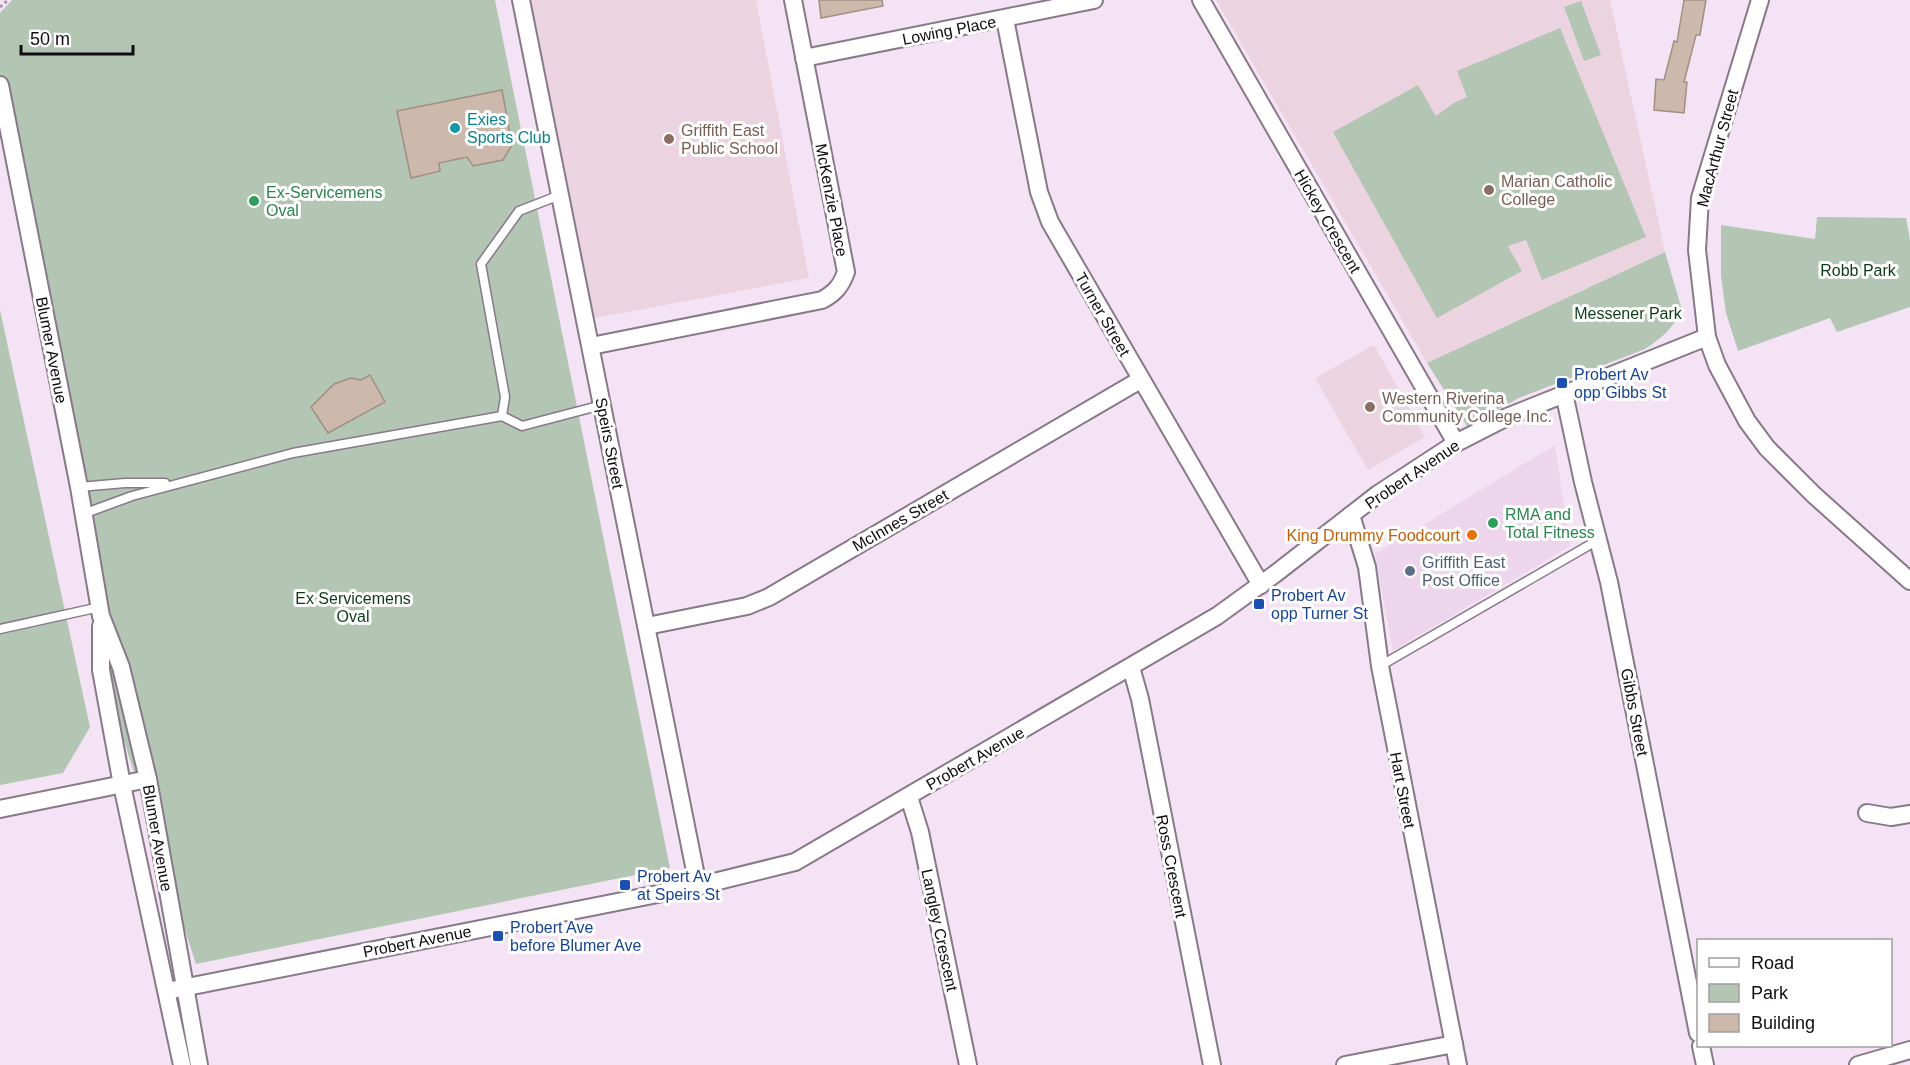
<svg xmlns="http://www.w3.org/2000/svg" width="1910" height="1065" font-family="Helvetica,sans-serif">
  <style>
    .built { fill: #edd6ec }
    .education { fill: #ebd4e0 }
    .green { fill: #b3c6b4 }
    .building { fill: #cdb9ac; stroke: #a28f82; stroke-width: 1.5 }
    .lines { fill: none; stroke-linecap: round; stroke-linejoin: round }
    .lane-casing { stroke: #887988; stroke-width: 11 }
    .street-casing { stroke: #887988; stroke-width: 20 }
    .path { stroke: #a89ba8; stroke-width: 3; stroke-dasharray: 3 3; stroke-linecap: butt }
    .lane { stroke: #fff; stroke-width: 8 }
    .street { stroke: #fff; stroke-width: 16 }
    .culture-dot { fill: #0f9aa8; stroke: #fff; stroke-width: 2 }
    .education-dot { fill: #8d6e63; stroke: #fff; stroke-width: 2 }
    .leisure-dot { fill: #2e9e5b; stroke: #fff; stroke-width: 2 }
    .transit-dot { fill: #1a4fb4; stroke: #fff; stroke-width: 2 }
    .food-dot { fill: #e8710a; stroke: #fff; stroke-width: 2 }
    .service-dot { fill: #5c6f8a; stroke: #fff; stroke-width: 2 }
    .labels { text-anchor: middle; stroke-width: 6; stroke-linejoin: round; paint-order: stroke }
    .street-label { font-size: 16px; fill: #120c12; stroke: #fff }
    .culture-label { font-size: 16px; fill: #0d838f; stroke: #fff; text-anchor: start }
    .education-label { font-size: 16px; fill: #785e54; stroke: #fff; text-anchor: start }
    .leisure-label { font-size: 16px; fill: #27864d; stroke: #fff; text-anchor: start }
    .park-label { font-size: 16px; fill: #0d3b16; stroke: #fff }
    .transit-label { font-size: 16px; fill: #164399; stroke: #fff; text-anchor: start }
    .food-label { font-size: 16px; fill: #c56008; stroke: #fff; text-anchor: end }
    .service-label { font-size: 16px; fill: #4e5e75; stroke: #fff; text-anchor: start }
  </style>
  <rect width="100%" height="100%" fill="#f4e3f4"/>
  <path class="built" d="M1555,445L1570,546L1393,651L1375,554Z"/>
  <g class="education">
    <path d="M530,0H756L809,278L590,319Z"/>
    <path d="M1216,0H1610L1665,252L1427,363Z"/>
    <path d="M1374,345L1425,437L1368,470L1315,378Z"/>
  </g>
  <g class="green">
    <path d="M12,0H495L670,868L196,964L101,670L5,90L0,74V13Z"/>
    <path d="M1581,1L1601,55L1584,61L1564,7Z"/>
    <path d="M1560,28L1646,237L1542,280L1526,240L1508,246L1522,271L1437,318L1333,132L1418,85L1436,116L1454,103L1467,97L1457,71Z"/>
    <path d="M1817,217L1906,218L1910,240V307L1837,332L1830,318L1738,351L1726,313L1721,276V225L1815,239Z"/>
    <path d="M1665,252L1682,310C1673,328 1662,338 1645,349L1519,398L1467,426L1427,363Z"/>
    <path d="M0,310L90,727L63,773L0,785Z"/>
  </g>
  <g class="building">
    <path d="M819,0H882L883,6L821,18Z"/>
    <path d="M1684,0H1706L1700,35H1696L1684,82H1687L1684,113L1654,110L1656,79L1664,80L1674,41L1677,42Z"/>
    <path d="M502,90L512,145L503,160L473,166L467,157L439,163L440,171L411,178L397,111Z"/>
    <path d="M370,375L385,402L328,433L311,407L334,384L351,378L361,380Z"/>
  </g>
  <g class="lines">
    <defs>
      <g id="lane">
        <path d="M502,416L505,397L481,264L519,211L560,195"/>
        <path d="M79,487L125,483H165"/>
        <path d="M83,514L132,496L293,453L502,416L522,426L602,405"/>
        <path d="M0,629L100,607"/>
        <path d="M1380,666L1598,540"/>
      </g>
      <g id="street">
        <path d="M521,0L698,886"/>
        <path d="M1201,0L1456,443"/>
        <path d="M1760,0L1700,198L1697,250L1707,337L1717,365L1747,421L1767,448L1814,495L1910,581"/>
        <path d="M1005,19L1039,192L1050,222L1261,585"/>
        <path d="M804,58L1094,0"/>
        <path d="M0,85L79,487L101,616L121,667L148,779L199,1065"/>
        <path d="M591,346L822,300C835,293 841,286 846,272L793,0"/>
        <path d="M1564,393L1583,482L1609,582L1698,1033"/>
        <path d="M1351,515L1367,567L1380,666L1458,1065"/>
        <path d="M101,626V670L122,785L182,1065"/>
        <path d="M647,626L747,606L769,597L1140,380"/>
        <path d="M1131,667L1140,699L1212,1065"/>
        <path d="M909,797L920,832L968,1065"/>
        <path d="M0,809L148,779"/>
        <path d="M1867,813L1891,817L1910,814"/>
        <path d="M167,991L698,886L795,862L1217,616L1275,574L1378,494L1456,443L1507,417L1707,337"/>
        <path d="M1701,1046L1705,1065"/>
        <path d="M1345,1065L1454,1044"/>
        <path d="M1858,1065L1910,1050"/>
      </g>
    </defs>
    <use href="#lane" class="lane-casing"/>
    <use href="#street" class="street-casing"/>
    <path class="path" d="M0,7L8,0"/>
    <use href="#lane" class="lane"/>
    <use href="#street" class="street"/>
  </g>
  <circle class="culture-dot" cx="455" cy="128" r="6"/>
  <g class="education-dot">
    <circle cx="669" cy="139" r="6"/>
    <circle cx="1489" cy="190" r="6"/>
    <circle cx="1370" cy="407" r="6"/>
  </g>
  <g class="leisure-dot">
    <circle cx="254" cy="201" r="6"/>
    <circle cx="1493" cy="523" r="6"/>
  </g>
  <g class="transit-dot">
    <rect x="1556" y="377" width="12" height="12" rx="3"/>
    <rect x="1253" y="598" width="12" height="12" rx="3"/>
    <rect x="619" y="879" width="12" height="12" rx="3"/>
    <rect x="492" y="930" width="12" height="12" rx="3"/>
  </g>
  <circle class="food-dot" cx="1472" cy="535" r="6"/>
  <circle class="service-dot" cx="1410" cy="571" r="6"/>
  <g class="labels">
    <g class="street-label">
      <text transform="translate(949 30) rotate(-11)" y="6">Lowing Place</text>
      <text transform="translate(1717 148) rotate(-75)" y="6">MacArthur Street</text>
      <text transform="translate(832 200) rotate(79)" y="6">McKenzie Place</text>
      <text transform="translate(1328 221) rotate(60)" y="6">Hickey Crescent</text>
      <text transform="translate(1103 314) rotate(60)" y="6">Turner Street</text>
      <text transform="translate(52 350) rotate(79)" y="6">Blumer Avenue</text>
      <text transform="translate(610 443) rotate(79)" y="6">Speirs Street</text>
      <text transform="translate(1412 474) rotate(-34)" y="6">Probert Avenue</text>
      <text transform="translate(900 520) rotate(-30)" y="6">McInnes Street</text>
      <text transform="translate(1635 712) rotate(79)" y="6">Gibbs Street</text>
      <text transform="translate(975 758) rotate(-30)" y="6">Probert Avenue</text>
      <text transform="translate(1403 790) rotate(79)" y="6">Hart Street</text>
      <text transform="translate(158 838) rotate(80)" y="6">Blumer Avenue</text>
      <text transform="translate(1172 866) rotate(79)" y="6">Ross Crescent</text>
      <text transform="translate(940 930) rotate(78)" y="6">Langley Crescent</text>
      <text transform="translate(417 941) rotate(-11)" y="6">Probert Avenue</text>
    </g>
    <g class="culture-label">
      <text x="467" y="125">Exies<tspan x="467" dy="18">Sports Club</tspan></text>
    </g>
    <g class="education-label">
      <text x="681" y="136">Griffith East<tspan x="681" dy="18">Public School</tspan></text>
      <text x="1501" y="187">Marian Catholic<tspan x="1501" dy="18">College</tspan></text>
      <text x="1382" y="404">Western Riverina<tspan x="1382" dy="18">Community College Inc.</tspan></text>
    </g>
    <g class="leisure-label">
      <text x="266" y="198">Ex-Servicemens<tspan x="266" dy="18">Oval</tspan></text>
      <text x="1505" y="520">RMA and<tspan x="1505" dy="18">Total Fitness</tspan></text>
    </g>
    <g class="park-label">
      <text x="1858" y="276">Robb Park</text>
      <text x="1628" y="319">Messener Park</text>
      <text x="353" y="604">Ex Servicemens<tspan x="353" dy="18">Oval</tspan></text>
    </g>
    <g class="transit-label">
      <text x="1574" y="380">Probert Av<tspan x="1574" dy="18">opp Gibbs St</tspan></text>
      <text x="1271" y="601">Probert Av<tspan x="1271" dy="18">opp Turner St</tspan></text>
      <text x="637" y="882">Probert Av<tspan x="637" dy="18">at Speirs St</tspan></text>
      <text x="510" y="933">Probert Ave<tspan x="510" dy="18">before Blumer Ave</tspan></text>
    </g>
    <g class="food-label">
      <text x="1460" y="541">King Drummy Foodcourt</text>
    </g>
    <g class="service-label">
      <text x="1422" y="568">Griffith East<tspan x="1422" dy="18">Post Office</tspan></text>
    </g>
  </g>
  <rect x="1697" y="939" width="195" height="108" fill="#ffffff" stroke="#a09ea0" stroke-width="1.5"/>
  <rect x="1709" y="958" width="30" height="9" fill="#ffffff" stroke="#a09ea0" stroke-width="1.5"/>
  <text x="1751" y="969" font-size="18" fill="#120c12">Road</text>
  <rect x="1709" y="984" width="30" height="18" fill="#b3c6b4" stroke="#a09ea0" stroke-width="1.5"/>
  <text x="1751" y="999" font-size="18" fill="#120c12">Park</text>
  <rect x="1709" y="1014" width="30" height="18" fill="#cdb9ac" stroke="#a09ea0" stroke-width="1.5"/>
  <text x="1751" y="1029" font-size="18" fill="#120c12">Building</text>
  <path d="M21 45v9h112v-9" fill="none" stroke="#120c12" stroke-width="3"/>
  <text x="30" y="45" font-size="18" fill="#120c12" stroke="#ffffff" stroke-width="4.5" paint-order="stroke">50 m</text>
</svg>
